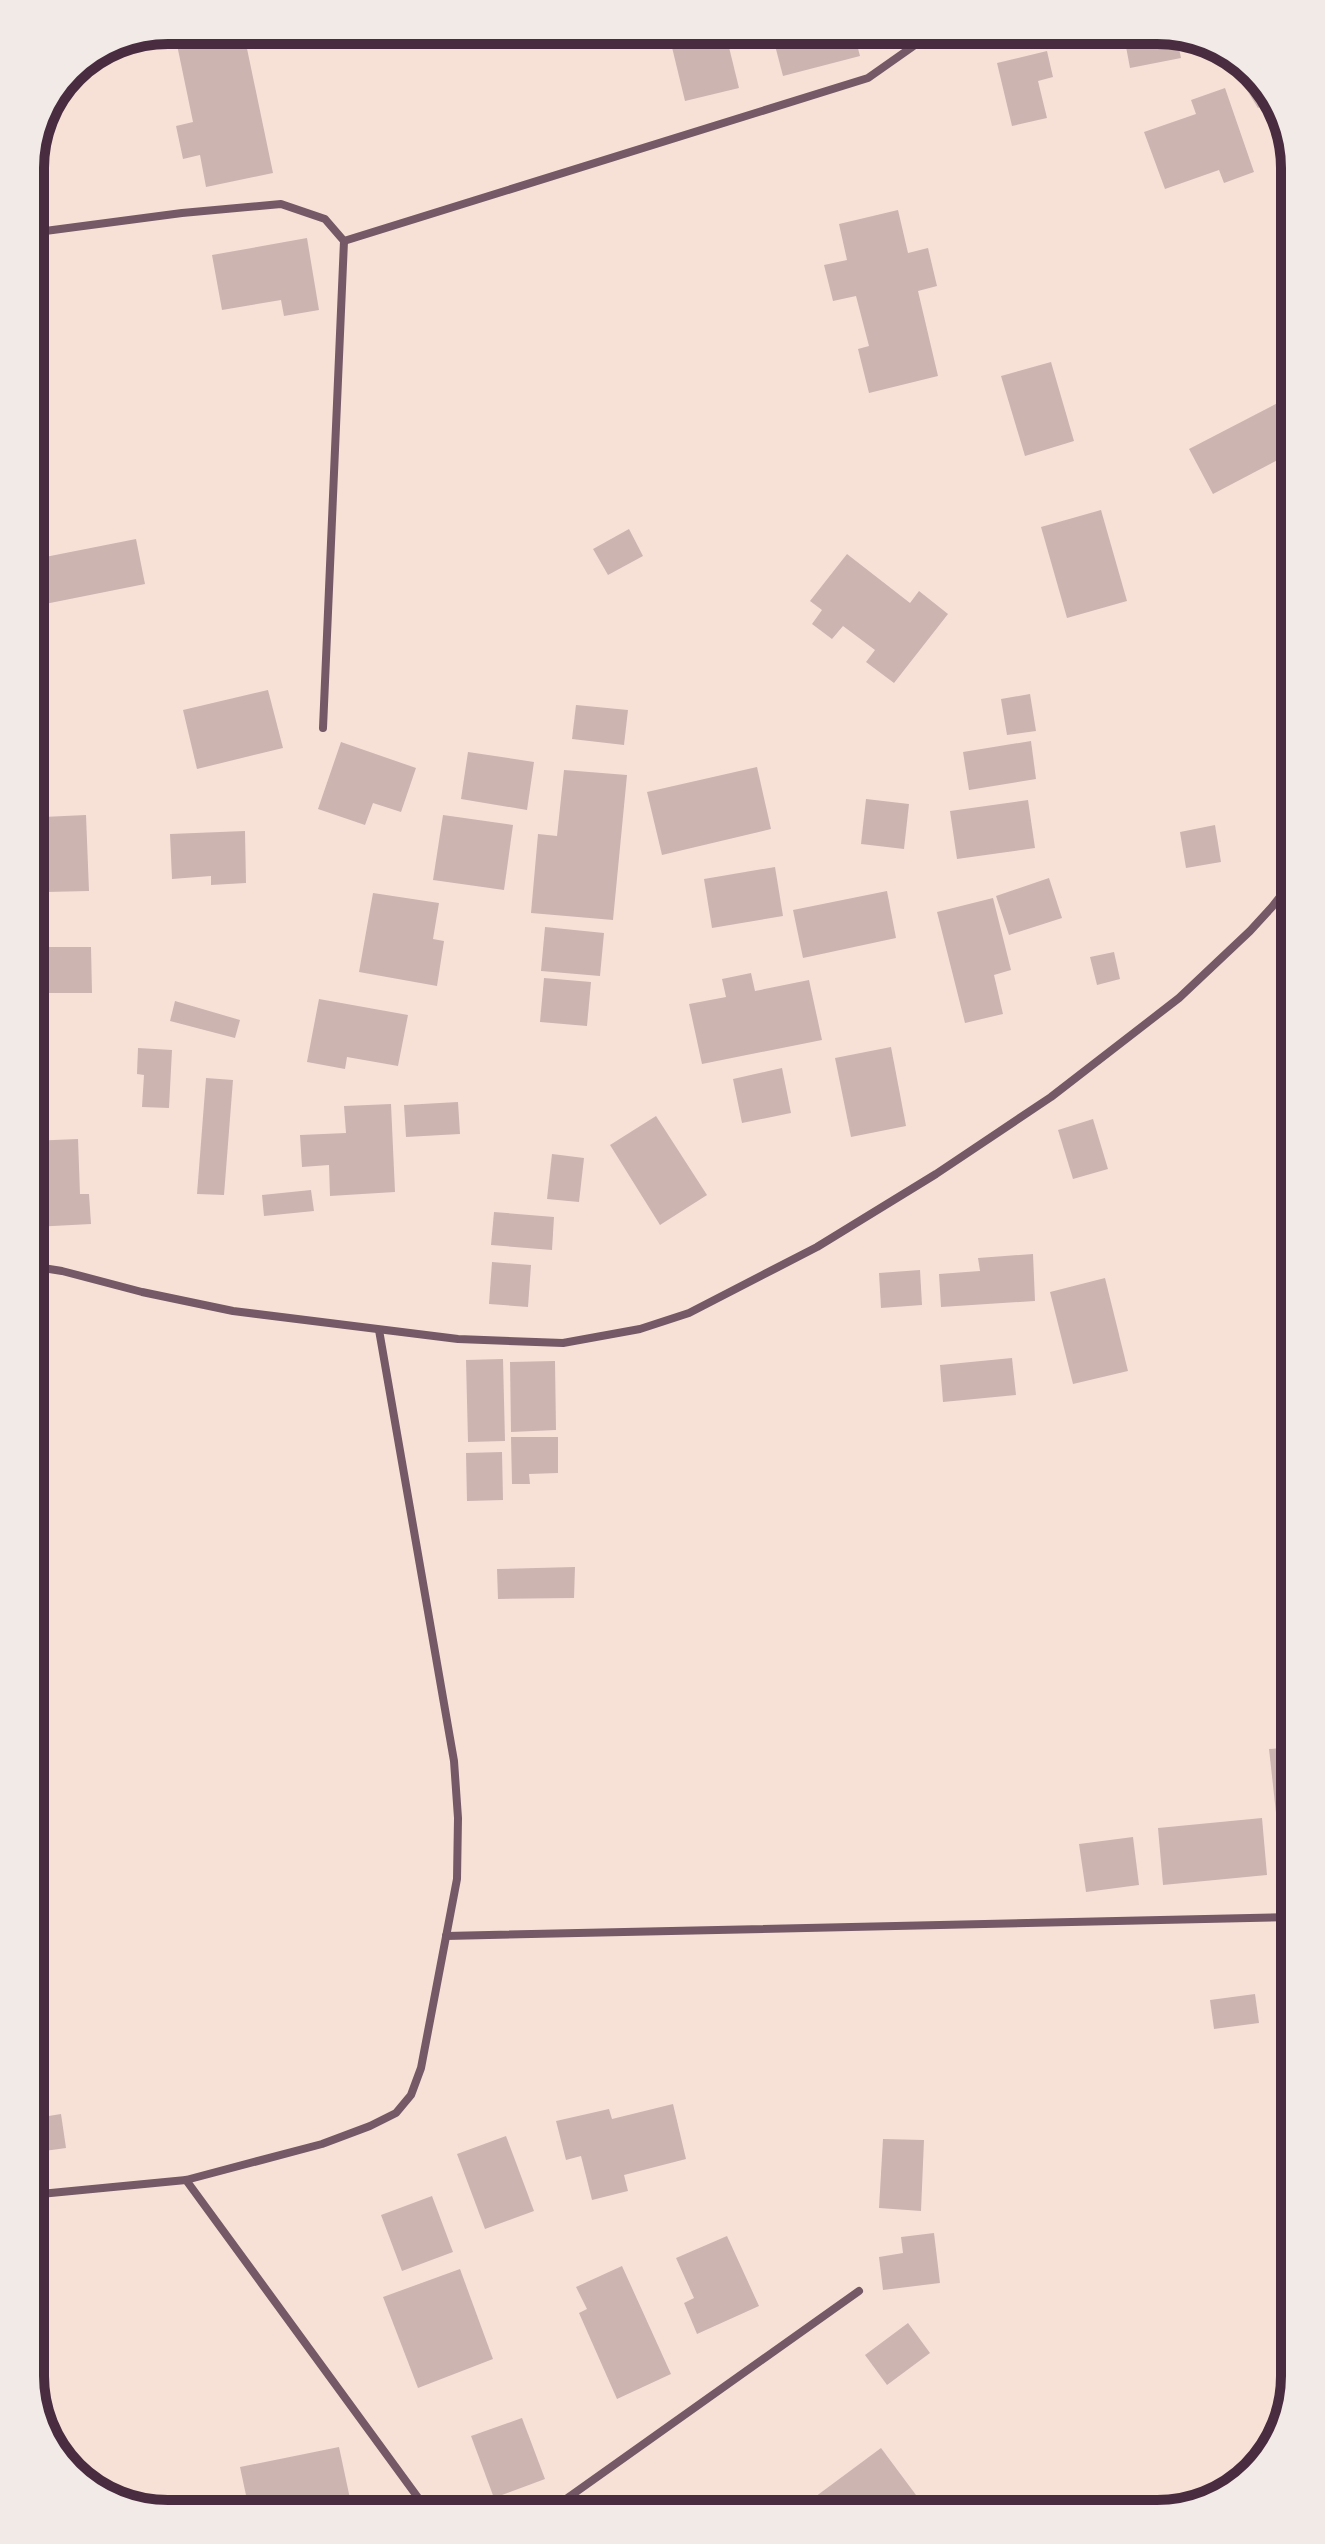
<svg xmlns="http://www.w3.org/2000/svg" width="1325" height="2544" font-family="'Source Sans 3',sans-serif">
  <style>
    .building { fill: #ccb4b1 }
    .lines { fill: none; stroke-linecap: round; stroke-linejoin: round }
    .minor { stroke: #755966; stroke-width: 8 }
    .rim { fill: none; stroke: #4a2c40; stroke-width: 10 }
  </style>
  <rect width="100%" height="100%" fill="#f7e1d7"/>
  <g class="building">
    <path d="M1167,30L1176,34L1181,58L1130,68L1123,31Z"/>
    <path d="M854,33L860,56L783,76L772,34Z"/>
    <path d="M669,35H726L739,88L685,101Z"/>
    <path d="M245,39L273,173L206,187L200,155L183,159L176,126L193,122L176,40Z"/>
    <path d="M1047,51L1053,77L1038,81L1047,118L1012,126L997,63Z"/>
    <path d="M1238,57L1272,99L1258,108L1230,63Z"/>
    <path d="M1225,88L1254,172L1224,183L1219,170L1165,189L1144,132L1196,114L1191,100Z"/>
    <path d="M1295,169V210L1279,177Z"/>
    <path d="M898,210L908,253L928,248L937,286L918,291L938,376L869,393L858,349L869,346L856,296L833,301L824,265L847,260L839,224Z"/>
    <path d="M307,238L319,310L284,316L281,300L222,310L212,255Z"/>
    <path d="M1051,362L1074,441L1025,456L1001,376Z"/>
    <path d="M1295,394V451L1213,494L1189,449Z"/>
    <path d="M1101,510L1127,601L1067,618L1041,527Z"/>
    <path d="M629,529L643,556L608,575L593,549Z"/>
    <path d="M136,539L145,584L30,607V560Z"/>
    <path d="M847,554L910,603L919,591L948,614L894,683L866,662L875,650L843,626L832,639L812,624L822,610L810,601Z"/>
    <path d="M268,690L283,748L197,769L183,710Z"/>
    <path d="M1030,694L1036,731L1007,735L1001,699Z"/>
    <path d="M576,705L628,710L624,745L572,739Z"/>
    <path d="M1031,741L1036,779L969,790L963,752Z"/>
    <path d="M341,742L416,768L401,812L373,803L365,825L318,809Z"/>
    <path d="M468,752L534,762L527,810L461,799Z"/>
    <path d="M757,767L771,829L662,855L647,792Z"/>
    <path d="M564,770L627,775L613,920L531,913L538,834L557,836Z"/>
    <path d="M866,799L909,804L904,849L861,844Z"/>
    <path d="M1028,800L1035,848L957,859L950,811Z"/>
    <path d="M86,815L89,891L46,892L43,817Z"/>
    <path d="M443,815L513,825L504,890L433,880Z"/>
    <path d="M1215,825L1221,862L1186,868L1180,832Z"/>
    <path d="M245,831L246,883L211,885V876L172,879L170,834Z"/>
    <path d="M775,867L783,916L712,928L704,879Z"/>
    <path d="M1049,878L1062,918L1009,935L996,896Z"/>
    <path d="M887,891L896,938L803,958L793,910Z"/>
    <path d="M373,893L439,903L433,939L444,941L437,986L359,972Z"/>
    <path d="M993,898L1011,970L994,975L1003,1014L965,1023L937,912Z"/>
    <path d="M545,927L604,933L600,976L541,971Z"/>
    <path d="M30,947H91L92,993H30Z"/>
    <path d="M1114,952L1120,979L1097,985L1090,957Z"/>
    <path d="M751,973L755,991L809,980L822,1040L702,1064L689,1004L726,997L722,979Z"/>
    <path d="M544,978L591,982L587,1026L540,1022Z"/>
    <path d="M319,999L408,1015L398,1066L347,1057L345,1069L307,1062Z"/>
    <path d="M175,1001L240,1020L235,1038L170,1021Z"/>
    <path d="M891,1047L906,1126L851,1137L835,1058Z"/>
    <path d="M138,1048L172,1050L169,1108L142,1107L144,1075L137,1074Z"/>
    <path d="M782,1068L791,1113L742,1123L733,1079Z"/>
    <path d="M206,1078L233,1080L224,1195L197,1194Z"/>
    <path d="M458,1102L460,1134L406,1137L404,1105Z"/>
    <path d="M391,1104L395,1192L330,1196L329,1165L302,1167L300,1135L346,1133L344,1106Z"/>
    <path d="M656,1116L707,1195L660,1225L610,1145Z"/>
    <path d="M1093,1119L1108,1169L1073,1179L1058,1130Z"/>
    <path d="M78,1139L80,1194H89L91,1224L34,1227L30,1141Z"/>
    <path d="M552,1154L584,1158L579,1202L547,1199Z"/>
    <path d="M311,1190L314,1211L264,1216L262,1195Z"/>
    <path d="M494,1212L554,1217L552,1250L491,1245Z"/>
    <path d="M1033,1254L1035,1301L941,1307L939,1274L980,1271L978,1258Z"/>
    <path d="M492,1262L531,1265L528,1307L489,1304Z"/>
    <path d="M920,1270L922,1305L881,1308L879,1273Z"/>
    <path d="M1105,1278L1128,1371L1073,1384L1050,1292Z"/>
    <path d="M1012,1358L1016,1395L943,1402L940,1365Z"/>
    <path d="M503,1359L505,1441L468,1442L466,1360Z"/>
    <path d="M555,1361L556,1430L511,1432L510,1362Z"/>
    <path d="M511,1437H558V1473L529,1474L530,1484H512Z"/>
    <path d="M502,1452L503,1500L467,1501L466,1453Z"/>
    <path d="M575,1567L574,1598L498,1599L497,1569Z"/>
    <path d="M1293,1747L1295,1847L1280,1849L1269,1749Z"/>
    <path d="M1262,1818L1267,1875L1163,1885L1158,1828Z"/>
    <path d="M1133,1837L1139,1885L1086,1892L1079,1844Z"/>
    <path d="M1255,1994L1259,2023L1214,2029L1210,2000Z"/>
    <path d="M673,2104L686,2159L624,2175L628,2191L592,2200L581,2156L566,2160L556,2121L609,2109L612,2119Z"/>
    <path d="M61,2114L66,2148L30,2153V2119Z"/>
    <path d="M506,2136L534,2211L485,2229L457,2154Z"/>
    <path d="M883,2139L924,2140L921,2211L879,2208Z"/>
    <path d="M432,2196L453,2252L402,2271L381,2215Z"/>
    <path d="M934,2233L940,2283L883,2290L879,2257L903,2253L901,2237Z"/>
    <path d="M727,2236L759,2306L697,2334L684,2303L694,2298L676,2258Z"/>
    <path d="M622,2266L671,2374L617,2399L579,2313L587,2309L576,2287Z"/>
    <path d="M460,2269L493,2359L418,2388L383,2297Z"/>
    <path d="M908,2323L930,2353L887,2385L865,2355Z"/>
    <path d="M522,2418L545,2479L494,2498L471,2436Z"/>
    <path d="M339,2447L352,2508L325,2514H250L240,2467Z"/>
    <path d="M881,2448L919,2499L898,2514H792Z"/>
    <path d="M129,2497H219V2514H159L129,2503Z"/>
  </g>
  <g class="lines">
    <g class="minor">
      <path d="M30,233L182,213L281,204L325,219L344,241L323,728"/>
      <path d="M344,241L868,78L932,33"/>
      <path d="M30,1266L62,1271L142,1292L233,1311L458,1339L563,1343L640,1329L689,1313L817,1247L936,1174L1051,1097L1179,998L1250,931L1272,907L1295,878"/>
      <path d="M446,1936L1295,1917"/>
      <path d="M186,2180L430,2514"/>
      <path d="M30,2195L186,2180L322,2144L370,2126L396,2113L411,2095L421,2068L457,1879L458,1818L454,1761L379,1330"/>
      <path d="M545,2514L859,2291"/>
    </g>
  </g>
  <path d="M0 0H1325V2544H0ZM168 44H1157A124 124 0 0 1 1281 168V2376A124 124 0 0 1 1157 2500H168A124 124 0 0 1 44 2376V168A124 124 0 0 1 168 44Z" fill="#f1eae7" fill-rule="evenodd"/>
  <path class="rim" d="M168 44H1157A124 124 0 0 1 1281 168V2376A124 124 0 0 1 1157 2500H168A124 124 0 0 1 44 2376V168A124 124 0 0 1 168 44Z"/>
</svg>
